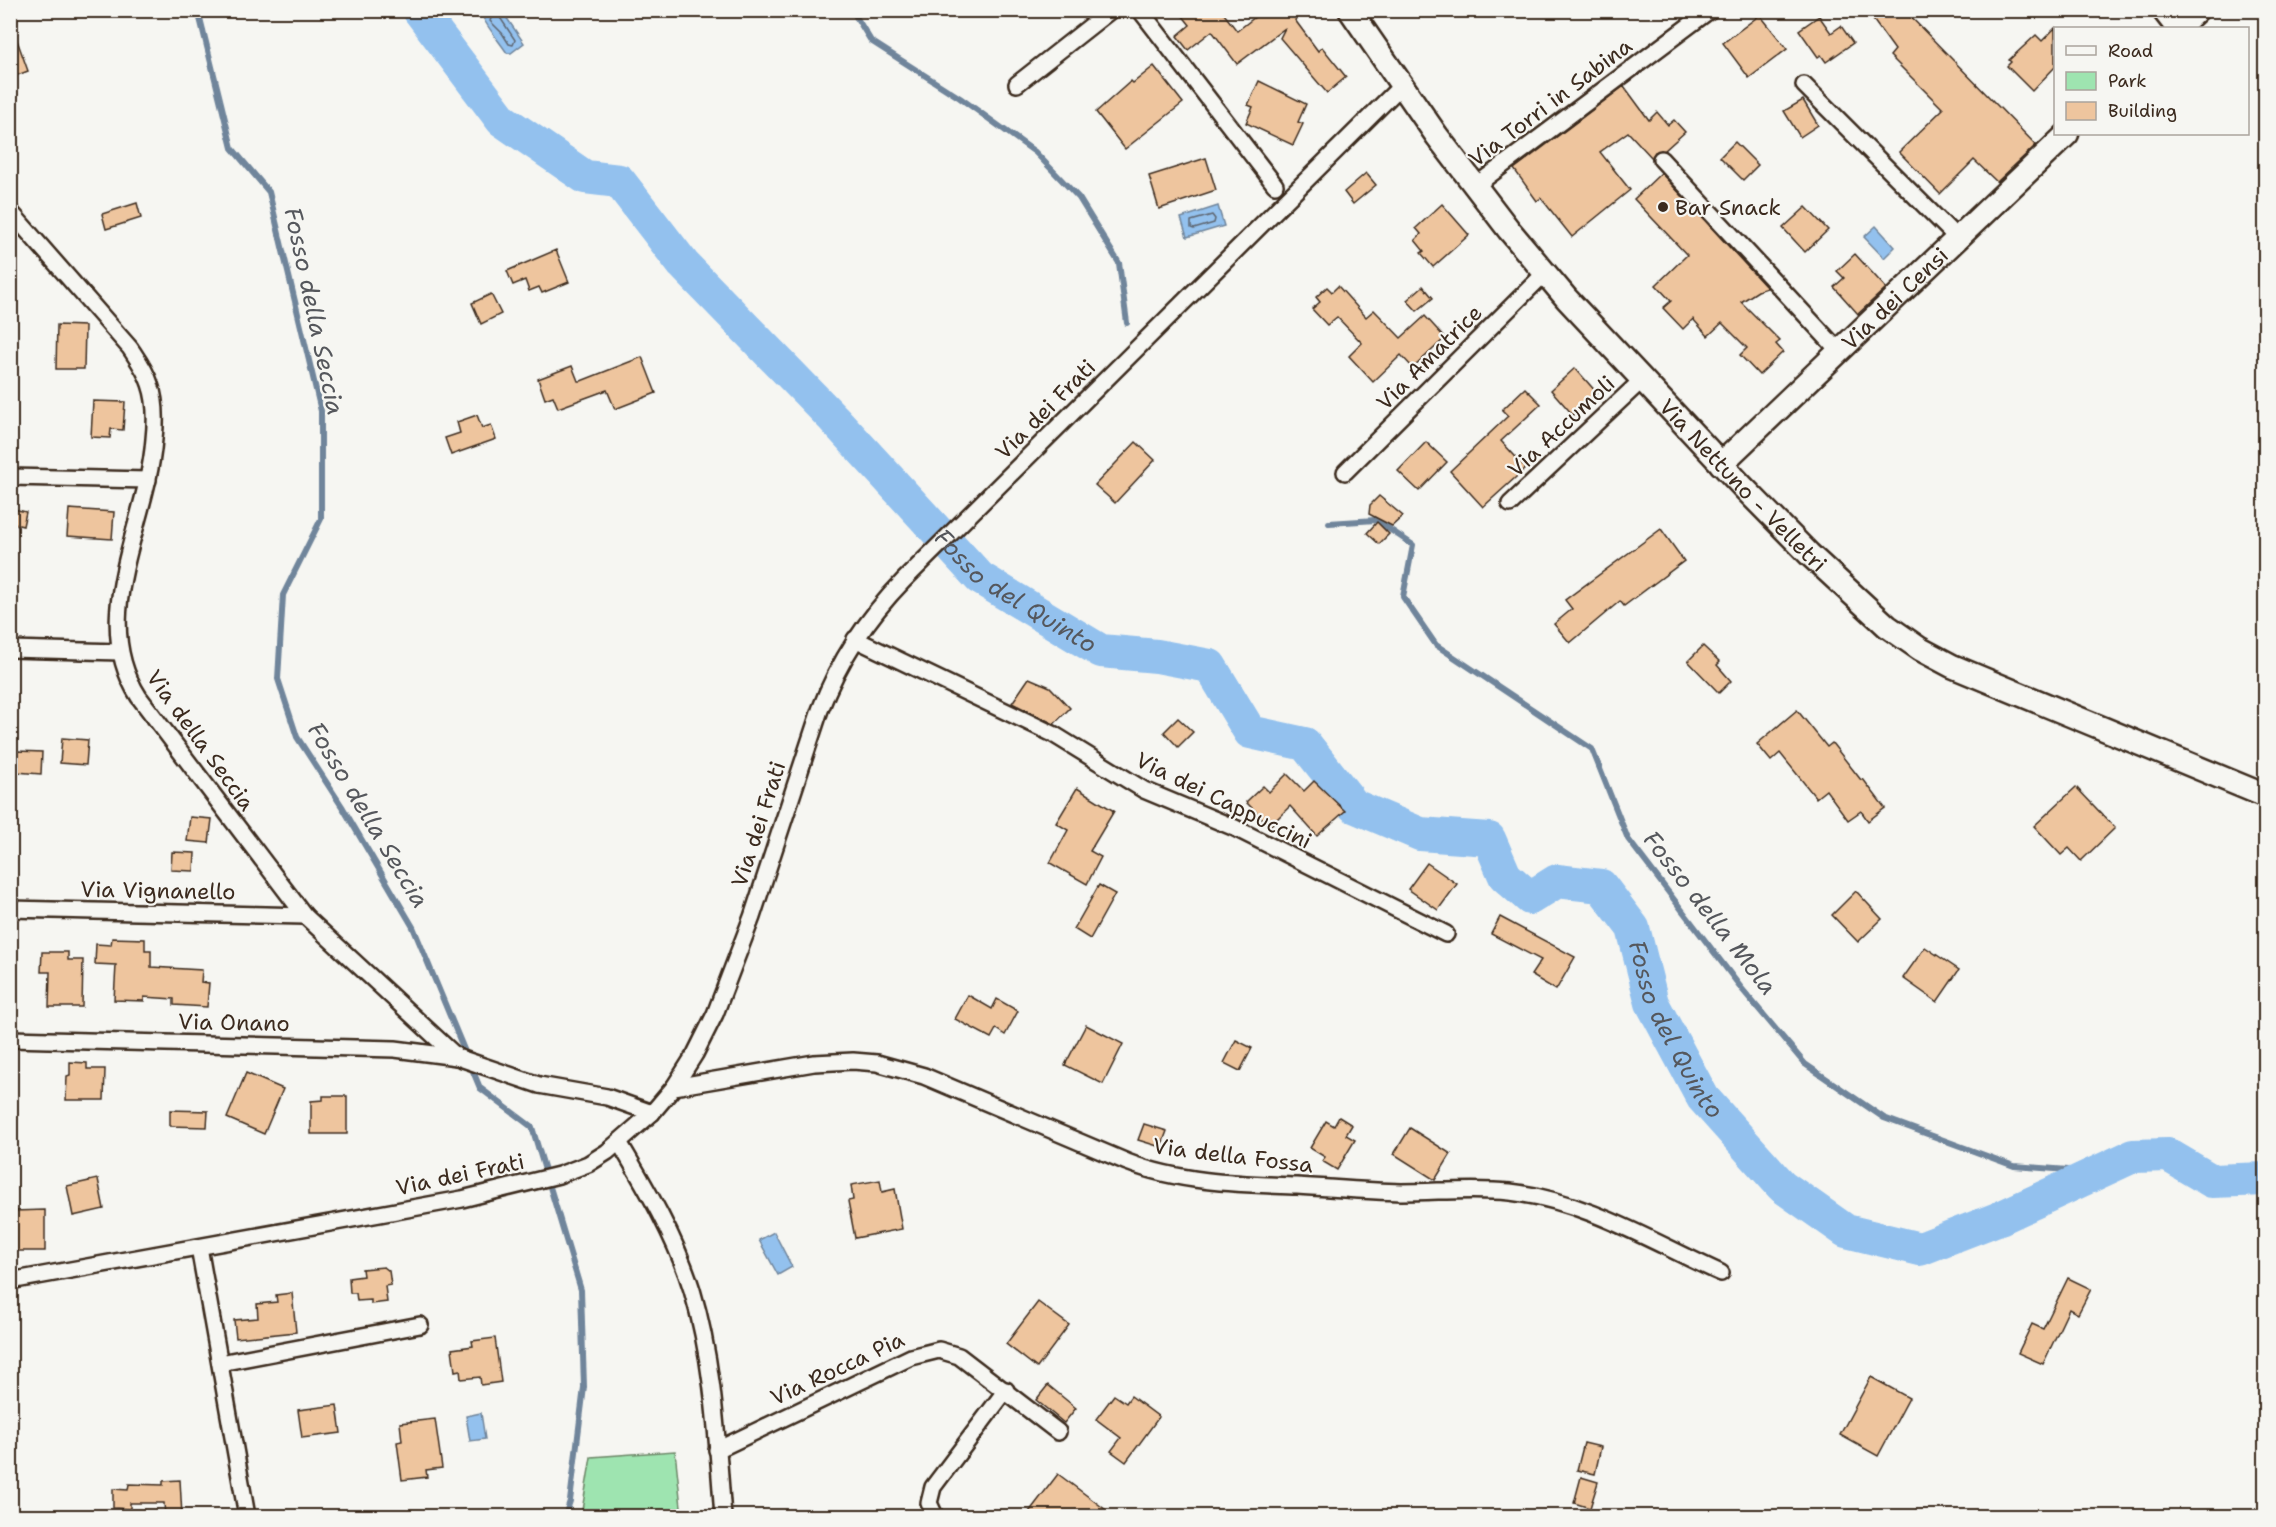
<svg xmlns="http://www.w3.org/2000/svg" width="2276" height="1527" font-family="'Shantell Sans',sans-serif">
  <style>
    .green { fill: #9ee4b0; stroke: #6c8767; stroke-width: 1.5 }
    .water { fill: #93c1ee; stroke: #70859b; stroke-width: 1.5 }
    .lines { fill: none; stroke-linecap: round; stroke-linejoin: round }
    .shore { stroke: #5e6671; stroke-width: 1.5 }
    .stream { stroke: #70859b; stroke-width: 6 }
    .river { stroke: #93c1ee; stroke-width: 34 }
    .building { fill: #eec59e; stroke: #3b2a1e; stroke-width: 1.5 }
    .street-casing { stroke: #3b2a1e; stroke-width: 20 }
    .secondary-casing { stroke: #3b2a1e; stroke-width: 27 }
    .street { stroke: #f6f6f2; stroke-width: 15 }
    .secondary { stroke: #f6f6f2; stroke-width: 22 }
    .poi-dot { fill: #3b2a1e; stroke: #f6f6f2; stroke-width: 2 }
    .labels { text-anchor: middle; stroke-width: 4.5; stroke-linejoin: round; paint-order: stroke }
    .street-label { font-size: 22px; fill: #3b2a1e; stroke: #f6f6f2 }
    .poi-label { font-size: 22px; fill: #3b2a1e; stroke: #f6f6f2; text-anchor: start }
    .water-label { font-size: 24px; font-style: italic; fill: #55575c; stroke: #f6f6f2 }
  </style>
  <rect width="100%" height="100%" fill="#f6f6f2"/>
  <filter id="ink" filterUnits="userSpaceOnUse"><feTurbulence type="fractalNoise" baseFrequency=".0167" numOctaves="2"/><feDisplacementMap in="SourceGraphic" scale="12" xChannelSelector="R" yChannelSelector="G"/><feConvolveMatrix kernelMatrix="1 2 1 2 8 2 1 2 1" color-interpolation-filters="sRGB"/></filter>
  <g filter="url(#ink)">
    <path class="green" d="M675,1451L682,1516H581L591,1457Z"/>
    <g class="water">
      <path d="M489,11H502L524,43L511,53H507C502,45 484,23 483,17Z"/>
      <path d="M1218,206L1224,226L1187,237L1181,218Z"/>
      <path d="M1876,226L1895,247L1884,258L1864,237Z"/>
      <path d="M774,1232L792,1267L778,1275L759,1240Z"/>
      <path d="M481,1413L485,1439L470,1441L466,1416Z"/>
    </g>
    <g class="lines">
      <g class="shore">
        <path d="M493,13H497L515,40L513,45L509,44L502,33L490,21Z"/>
        <path d="M1212,215L1215,219L1214,223L1194,229L1191,228V221Z"/>
      </g>
      <g class="stream">
        <path d="M198,10L232,148L269,192L321,411V519L283,595L278,679L297,737L343,808L413,927L480,1088L532,1127L581,1290L584,1387L570,1501L565,1516"/>
        <path d="M852,10L871,41L960,98L1035,152L1079,198L1119,263L1127,323"/>
        <path d="M1329,523L1376,520L1413,545L1403,597L1436,645L1592,749L1628,839L1742,989L1805,1064L1884,1118L2014,1166L2082,1171L2083,1179"/>
      </g>
      <path class="river" id="s1" d="M419,10L502,120L585,177L619,181L683,264L834,419L980,578L1101,651L1157,656L1210,666L1250,732L1305,744L1354,806L1420,834L1489,839L1505,876L1530,898L1557,881L1601,886L1633,928L1652,1003L1703,1098L1782,1186L1846,1231L1920,1249L2000,1218L2133,1156L2168,1155L2212,1181L2266,1179"/>
    </g>
    <g class="building">
      <path d="M1178,10H1221L1237,31L1264,10H1307L1295,20L1318,51L1322,47L1346,77L1327,93L1280,38L1285,28L1237,64L1212,31L1188,50L1177,36L1190,25Z"/>
      <path d="M1866,10H1904L2036,145L1997,182L1974,160L1940,194L1899,152L1943,109L1890,56L1895,50Z"/>
      <path d="M1760,15L1787,49L1749,78L1723,43Z"/>
      <path d="M1819,16L1831,33L1841,26L1853,43L1826,62L1821,55L1818,57L1799,30Z"/>
      <path d="M2055,28V67L2032,91L2007,66L2011,62L2009,60L2036,35L2042,41Z"/>
      <path d="M10,29H13L28,71L10,78Z"/>
      <path d="M1154,66L1183,103L1125,149L1096,112L1131,81L1133,83Z"/>
      <path d="M1259,81L1306,104L1298,122L1303,124L1293,145L1246,123L1253,107L1248,105Z"/>
      <path d="M1624,86L1649,120L1657,112L1668,125L1674,120L1685,132L1665,150L1655,152L1652,158L1628,132L1600,152L1630,190L1572,237L1541,198L1537,201L1514,169Z"/>
      <path d="M1803,100L1818,125L1800,137L1784,111Z"/>
      <path d="M1735,142L1758,165L1743,180L1720,157Z"/>
      <path d="M1206,158L1216,190L1159,209L1149,176Z"/>
      <path d="M1366,173L1376,185L1353,204L1344,192Z"/>
      <path d="M1661,173L1767,288L1758,291L1741,302L1780,341L1776,344L1783,352L1759,375L1740,355L1747,348L1722,323L1708,336L1693,319L1683,329L1663,308L1671,301L1656,285L1687,255L1634,199Z"/>
      <path d="M137,203L141,218L106,229L102,214Z"/>
      <path d="M1442,204L1469,235L1433,267L1421,253L1424,251L1415,240L1421,234L1416,228Z"/>
      <path d="M1806,207L1828,230L1805,252L1783,228Z"/>
      <path d="M556,250L569,282L542,293L539,287L529,291L525,280L513,285L507,271Z"/>
      <path d="M1855,254L1886,288L1858,314L1834,287L1844,278L1837,271Z"/>
      <path d="M1338,286L1366,317L1374,310L1401,338L1425,316L1445,338L1413,368L1401,355L1373,382L1349,356L1362,343L1337,317L1327,325L1312,309L1320,302L1316,297L1327,287L1332,292Z"/>
      <path d="M1423,286L1433,298L1417,311L1407,300Z"/>
      <path d="M491,294L501,314L481,324L472,303Z"/>
      <path d="M57,325L85,326L84,369H56Z"/>
      <path d="M642,357L656,393L615,409L607,390L558,408L553,396L545,399L538,379L572,366L578,381H581Z"/>
      <path d="M1575,368L1597,393L1573,415L1551,390Z"/>
      <path d="M1525,388L1541,404L1501,441L1526,468L1483,507L1450,471L1508,416L1502,410Z"/>
      <path d="M93,401L125,402L123,430L111,429L110,438L91,437Z"/>
      <path d="M477,415L482,428L491,425L496,439L451,455L445,438L460,433L457,422Z"/>
      <path d="M1136,442L1155,460L1115,503L1095,485Z"/>
      <path d="M1426,442L1447,462L1419,491L1398,471Z"/>
      <path d="M1379,496L1403,516L1392,526L1369,514L1370,505Z"/>
      <path d="M10,508L26,512L23,526L10,523Z"/>
      <path d="M69,509L114,512L112,539L67,536Z"/>
      <path d="M1377,522L1389,534L1379,544L1367,533Z"/>
      <path d="M1661,529L1684,561L1624,606L1620,601L1570,643L1554,624L1572,609L1565,600Z"/>
      <path d="M1703,646L1720,662L1717,665L1731,681L1719,693L1688,661Z"/>
      <path d="M1029,678L1050,687L1070,708L1054,724L1012,703Z"/>
      <path d="M1797,710L1827,747L1832,743L1861,780L1863,779L1885,808L1868,821L1861,811L1848,820L1826,790L1816,798L1780,753L1771,761L1757,744Z"/>
      <path d="M1178,718L1193,732L1178,747L1164,732Z"/>
      <path d="M62,738L88,740L86,765L60,763Z"/>
      <path d="M17,751L42,752L41,774L16,772Z"/>
      <path d="M1287,774L1304,791L1314,781L1345,811L1317,836L1290,806L1270,826L1246,802L1263,786L1269,792Z"/>
      <path d="M2076,787L2115,828L2081,861L2069,848L2061,855L2034,826Z"/>
      <path d="M1077,788L1114,811L1090,851L1101,857L1087,884L1050,863L1068,830L1056,823Z"/>
      <path d="M190,817L212,819L209,843L187,841Z"/>
      <path d="M172,852L195,853L194,871L171,870Z"/>
      <path d="M1427,863L1457,884L1438,910L1408,889Z"/>
      <path d="M1099,885L1115,894L1090,939L1074,929Z"/>
      <path d="M1856,891L1882,919L1858,942L1832,915Z"/>
      <path d="M1500,917L1575,957L1556,990L1531,975L1541,960L1491,934Z"/>
      <path d="M112,938L145,939V950H151V967L202,970L201,982L209,983L207,1007L174,1005V999L144,997V1001L114,1000L116,965L95,964L96,944L111,945Z"/>
      <path d="M1925,947L1959,970L1937,1002L1903,978Z"/>
      <path d="M42,952H68V960H83L82,1007H49L50,972H41Z"/>
      <path d="M968,995L992,1009L997,999L1018,1011L1005,1035L996,1029L991,1038L955,1019Z"/>
      <path d="M1086,1025L1123,1044L1103,1084L1065,1065Z"/>
      <path d="M1236,1040L1252,1048L1240,1071L1224,1063Z"/>
      <path d="M70,1062L87,1063V1069H105L104,1100H66L67,1076L70,1075Z"/>
      <path d="M246,1073L283,1089L264,1134L227,1118Z"/>
      <path d="M323,1096H347V1134H311V1101L323,1100Z"/>
      <path d="M170,1110L208,1111L207,1127L170,1126Z"/>
      <path d="M1339,1117L1352,1125L1346,1135L1355,1140L1337,1170L1322,1161L1325,1157L1310,1148L1326,1121L1334,1126Z"/>
      <path d="M1144,1124L1167,1131L1161,1147L1138,1140Z"/>
      <path d="M1410,1128L1451,1154L1435,1180L1394,1154Z"/>
      <path d="M98,1179L104,1209L73,1216L67,1186Z"/>
      <path d="M880,1180L882,1192L895,1189L902,1229L855,1238L848,1201L853,1200L851,1185Z"/>
      <path d="M45,1210V1251H15L14,1211Z"/>
      <path d="M384,1267L389,1271L391,1285L385,1286L387,1302L371,1304V1300L357,1301L356,1293H350L349,1278L363,1276L362,1269Z"/>
      <path d="M2068,1278L2091,1289L2078,1314L2069,1309L2043,1364L2018,1353L2032,1324L2043,1329Z"/>
      <path d="M292,1293L296,1332L236,1338L234,1320L258,1318L257,1304L277,1302L276,1295Z"/>
      <path d="M1038,1302L1069,1325L1037,1368L1006,1344Z"/>
      <path d="M495,1338L501,1382L481,1385L480,1377L461,1379L460,1370L455,1371L452,1349L473,1346L472,1341Z"/>
      <path d="M1871,1377L1909,1398L1878,1456L1840,1435Z"/>
      <path d="M1048,1385L1076,1408L1064,1423L1036,1400Z"/>
      <path d="M1114,1395L1126,1403L1131,1396L1159,1417L1126,1462L1111,1451L1121,1438L1096,1419Z"/>
      <path d="M337,1405L341,1433L302,1438L298,1410Z"/>
      <path d="M435,1419L442,1468L426,1470L427,1477L402,1480L397,1442L402,1441L400,1423Z"/>
      <path d="M1584,1443L1601,1447L1595,1474L1577,1470Z"/>
      <path d="M1058,1474L1114,1516H1026Z"/>
      <path d="M1581,1477L1598,1482L1590,1508L1574,1503Z"/>
      <path d="M180,1480L182,1516H165L164,1503H130V1509L113,1508V1489L128,1490L129,1484L163,1485V1481Z"/>
    </g>
    <g class="lines">
      <defs>
        <g id="street">
          <path d="M1140,10L1275,185"/>
          <path d="M2159,10L2173,28"/>
          <path d="M1017,84L1111,10"/>
          <path d="M1804,85L1957,238"/>
          <path d="M1661,159L1838,350"/>
          <path d="M1475,186L1710,10"/>
          <path d="M10,211L130,348C138,360 146,371 150,384C156,401 156,421 154,439C148,523 87,617 139,697L305,916L457,1057L539,1085L607,1097L652,1113"/>
          <path d="M1345,472L1544,274"/>
          <path d="M10,477L148,480"/>
          <path d="M1510,504L1642,380"/>
          <path d="M855,639L1053,734L1144,790L1235,828L1446,934"/>
          <path d="M10,649L120,652"/>
          <path d="M10,909L305,916"/>
          <path d="M10,1039L395,1049L457,1057"/>
          <path d="M674,1087L814,1063L853,1061L877,1063L924,1076L1127,1162C1180,1183 1241,1184 1297,1186C1332,1188 1367,1191 1401,1192C1438,1192 1474,1188 1510,1192C1587,1201 1652,1242 1721,1273"/>
          <path d="M619,1142C647,1189 676,1238 692,1290C714,1363 717,1441 723,1516"/>
          <path d="M199,1247L247,1516"/>
          <path d="M10,1281L462,1199L559,1175L588,1164L607,1152L652,1113L674,1087L695,1054L715,1014L752,917L820,710C839,660 867,618 904,580L1401,86"/>
          <path d="M220,1363L420,1325"/>
          <path d="M717,1450L911,1357L939,1350L959,1356L1058,1432"/>
          <path d="M935,1516L929,1503L933,1487L1006,1390"/>
        </g>
        <g id="secondary">
          <path id="s2" d="M1350,10L1437,136L1509,230L1567,299L1744,488L1809,554L1887,626L1920,649L1952,666L2266,796"/>
          <path d="M2178,28L2197,10"/>
          <path id="s3" d="M1721,464L2067,134"/>
        </g>
      </defs>
      <use href="#street" class="street-casing"/>
      <use href="#secondary" class="secondary-casing"/>
      <use href="#street" class="street"/>
      <use href="#secondary" class="secondary"/>
    </g>
  </g>
  <circle class="poi-dot" cx="1663" cy="207" r="6"/>
  <g class="labels">
    <g class="street-label">
      <text transform="translate(1550 102) rotate(-37)" y="8">Via Torri in Sabina</text>
      <text dy="8" stroke="none"><textPath href="#s3" startOffset="240">Via dei Censi</textPath></text>
      <text transform="translate(1429 357) rotate(-45)" y="8">Via Amatrice</text>
      <text transform="translate(1045 409) rotate(-45)" y="8">Via dei Frati</text>
      <text transform="translate(1561 426) rotate(-43)" y="8">Via Accumoli</text>
      <text dy="8" stroke="none"><textPath href="#s2" startOffset="618">Via Nettuno - Velletri</textPath></text>
      <text transform="translate(201 740) rotate(54)" y="8">Via della Seccia</text>
      <text transform="translate(1224 800) rotate(26)" y="8">Via dei Cappuccini</text>
      <text transform="translate(758 824) rotate(-72)" y="8">Via dei Frati</text>
      <text transform="translate(158 890) rotate(1)" y="8">Via Vignanello</text>
      <text transform="translate(234 1022) rotate(1)" y="8">Via Onano</text>
      <text transform="translate(1233 1155) rotate(7)" y="8">Via della Fossa</text>
      <text transform="translate(460 1174) rotate(-12)" y="8">Via dei Frati</text>
      <text transform="translate(837 1368) rotate(-25)" y="8">Via Rocca Pia</text>
    </g>
    <g class="poi-label">
      <text x="1675" y="215">Bar Snack</text>
    </g>
    <g class="water-label">
      <text transform="translate(314 311) rotate(78)" y="8">Fosso della Seccia</text>
      <text dy="8" stroke="none"><textPath href="#s1" startOffset="846">Fosso del Quinto</textPath></text>
      <text transform="translate(368 815) rotate(59)" y="8">Fosso della Seccia</text>
      <text transform="translate(1710 913) rotate(52)" y="8">Fosso della Mola</text>
      <text dy="8" stroke="none"><textPath href="#s1" startOffset="1728">Fosso del Quinto</textPath></text>
    </g>
  </g>
  <rect width="2276" height="1527" fill="none" stroke="#f6f6f2" stroke-width="36"/>
  <rect x="18" y="18" width="2240" height="1491" fill="none" stroke="#3b2a1e" stroke-width="2" filter="url(#ink)"/>
  <rect x="2054" y="27" width="195" height="108" fill="#f6f6f2" stroke="#aba49d" stroke-width="1.5"/>
  <rect x="2066" y="46" width="30" height="9" fill="#f6f6f2" stroke="#aba49d" stroke-width="1.5"/>
  <text x="2108" y="57" font-size="18" fill="#3b2a1e">Road</text>
  <rect x="2066" y="72" width="30" height="18" fill="#9ee4b0" stroke="#aba49d" stroke-width="1.5"/>
  <text x="2108" y="87" font-size="18" fill="#3b2a1e">Park</text>
  <rect x="2066" y="102" width="30" height="18" fill="#eec59e" stroke="#aba49d" stroke-width="1.5"/>
  <text x="2108" y="117" font-size="18" fill="#3b2a1e">Building</text>
</svg>
